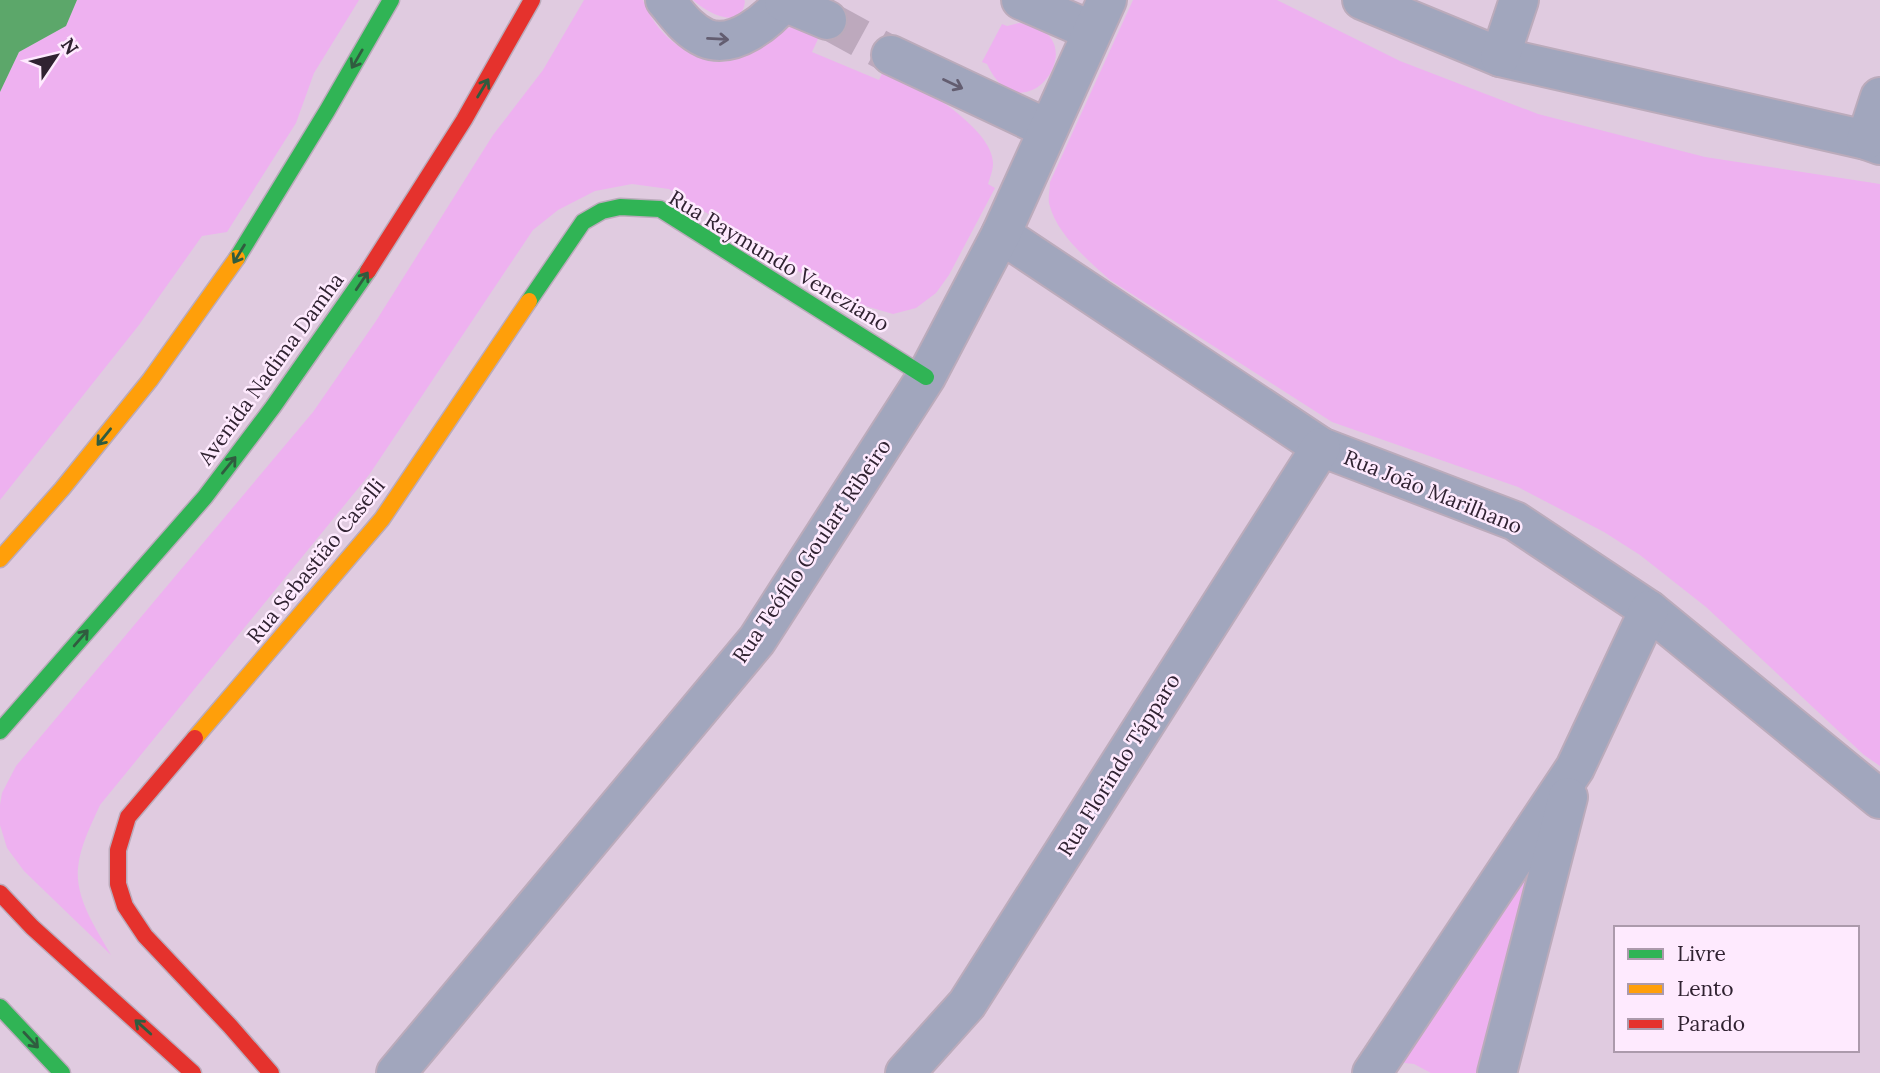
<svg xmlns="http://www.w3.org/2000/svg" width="1880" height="1073" font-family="Lora,serif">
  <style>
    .green { fill: #eeb1f0 }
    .water { fill: #5ca76a }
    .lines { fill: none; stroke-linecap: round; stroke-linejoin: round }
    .street-tunnel { stroke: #bda9bd; stroke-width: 38; stroke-dasharray: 38 19; stroke-linecap: butt }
    .street-casing { stroke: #bbabbb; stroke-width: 42 }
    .fast-casing { stroke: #bbabbb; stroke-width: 19 }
    .slow-casing { stroke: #bbabbb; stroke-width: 19 }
    .jam-casing { stroke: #bbabbb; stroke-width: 19 }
    .street { stroke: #a1a6bd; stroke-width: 38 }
    .fast { stroke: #30b455; stroke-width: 16 }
    .slow { stroke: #ff9f0a; stroke-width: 16 }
    .jam { stroke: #e5322d; stroke-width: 16 }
    .oneway { stroke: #635d70 }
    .oneway2 { stroke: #305c3f }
    .labels { text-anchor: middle; stroke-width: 5; stroke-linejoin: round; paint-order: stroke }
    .street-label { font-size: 21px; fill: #302231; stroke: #feeafe }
  </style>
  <rect width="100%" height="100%" fill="#e0cbe0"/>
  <g class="green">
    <path d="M77,0H359L314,73L296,123L227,232L202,236L139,325L0,500V92L19,52L66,26Z"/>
    <path d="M584,0H643C651,21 664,37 683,49C744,88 762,24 808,24C813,24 819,27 823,28L812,52L879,80L886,65C914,83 993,127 993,163C993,170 990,178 988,184L995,188L949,275L936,293L916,308L893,314L862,305L823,287L669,189L632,184L595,191L558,210L533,230L369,475L100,805C91,825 80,846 78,868C75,899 97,930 111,955L24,871L7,848L0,825V805L2,793L16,766L313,412L376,321L493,135L543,70Z"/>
    <path d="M693,0H744L745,1C742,32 707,13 693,0Z"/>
    <path d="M1133,0H1277L1400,61L1538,114L1705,157L1880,184V766L1864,755L1706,607L1640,555L1604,532L1518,487L1332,422L1110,280C1088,260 1056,234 1049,203C1048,197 1050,189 1050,182Z"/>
    <path d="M1019,23C1102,32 1024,144 987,64L982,62L1002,24L1007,26Z"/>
    <path d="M1541,844L1484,1073H1431L1414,1064L1397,1062Z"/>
  </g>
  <path class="water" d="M0,0H77L66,26L19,52L0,92Z"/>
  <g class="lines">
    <path class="street-tunnel" d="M827,20L891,55"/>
    <defs>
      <g id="street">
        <path d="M665,0C677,14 687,30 705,38C734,50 768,21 785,0"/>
        <path d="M1021,0L1092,31"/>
        <path d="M1362,0L1500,57L1866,140L1880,145"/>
        <path d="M784,2L827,20"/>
        <path d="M891,55L1048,129"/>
        <path d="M1500,57L1519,0"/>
        <path d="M1866,140L1880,97"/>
        <path d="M1001,234L1321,447L1515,521L1649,610L1880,799"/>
        <path d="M396,1073L757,640L926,377L1001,234L1107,0"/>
        <path d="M905,1073L967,1004L1321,447"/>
        <path d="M1372,1073L1575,768L1649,610"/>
        <path d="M1497,1073L1568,797"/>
      </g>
      <g id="fast">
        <path d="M237,258L327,111L391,0"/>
        <path d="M529,301L583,222L602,211L620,207L660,209L926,377"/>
        <path d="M0,731L205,497L273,407L368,271"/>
        <path d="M0,1007L62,1073"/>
      </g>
      <g id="slow">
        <path d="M0,559L62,489L150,380L237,258"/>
        <path d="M195,738L382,519L529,301"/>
      </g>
      <g id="jam">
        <path d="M368,271L464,120L532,0"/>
        <path d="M195,738L128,817L118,850V884L125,906L145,936L230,1026L271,1073"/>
        <path d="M0,893L32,927L193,1073"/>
      </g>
    </defs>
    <use href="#street" class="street-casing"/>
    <use href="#fast" class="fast-casing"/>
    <use href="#slow" class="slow-casing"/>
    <use href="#jam" class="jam-casing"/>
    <use href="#street" class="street"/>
    <use href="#fast" class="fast"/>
    <use href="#slow" class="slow"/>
    <use href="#jam" class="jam"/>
  </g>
  <defs><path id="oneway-shaft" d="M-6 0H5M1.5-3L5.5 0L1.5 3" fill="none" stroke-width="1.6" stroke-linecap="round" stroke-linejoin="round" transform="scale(1.75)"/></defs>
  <g class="oneway">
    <use href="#oneway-shaft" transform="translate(718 39) rotate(3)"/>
    <use href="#oneway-shaft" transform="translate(953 84) rotate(25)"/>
  </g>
  <g class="oneway2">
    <use href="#oneway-shaft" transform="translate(357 59) rotate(120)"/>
    <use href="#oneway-shaft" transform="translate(483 88) rotate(-59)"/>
    <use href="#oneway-shaft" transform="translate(239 254) rotate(121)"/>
    <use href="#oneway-shaft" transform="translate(362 281) rotate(-56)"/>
    <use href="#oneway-shaft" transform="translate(104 437) rotate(129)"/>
    <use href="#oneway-shaft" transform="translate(229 465) rotate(-51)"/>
    <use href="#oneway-shaft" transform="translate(81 638) rotate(-49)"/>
    <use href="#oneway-shaft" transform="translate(143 1027) rotate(-138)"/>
    <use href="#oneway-shaft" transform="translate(31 1040) rotate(47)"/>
  </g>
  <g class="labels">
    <g class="street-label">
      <text transform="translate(779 261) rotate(31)" y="7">Rua Raymundo Veneziano</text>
      <text transform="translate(271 369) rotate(-54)" y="7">Avenida Nadima Damha</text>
      <text transform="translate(1433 492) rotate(22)" y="7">Rua João Marilhano</text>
      <text transform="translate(812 551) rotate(-56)" y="7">Rua Teófilo Goulart Ribeiro</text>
      <text transform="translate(316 561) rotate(-51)" y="7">Rua Sebastião Caselli</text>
      <text transform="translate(1119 765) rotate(-58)" y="7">Rua Florindo Tápparo</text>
    </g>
  </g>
  <rect x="1614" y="926" width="245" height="126" fill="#feeafe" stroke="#ac9aac" stroke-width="2"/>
  <rect x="1628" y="949" width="35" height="10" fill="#30b455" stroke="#ac9aac" stroke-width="2"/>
  <text x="1677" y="961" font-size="21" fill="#302231">Livre</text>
  <rect x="1628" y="984" width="35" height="10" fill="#ff9f0a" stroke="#ac9aac" stroke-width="2"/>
  <text x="1677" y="996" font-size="21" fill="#302231">Lento</text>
  <rect x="1628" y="1019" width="35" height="10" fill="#e5322d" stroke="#ac9aac" stroke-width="2"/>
  <text x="1677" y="1031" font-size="21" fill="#302231">Parado</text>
  <g transform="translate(56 56) rotate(55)" stroke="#feeafe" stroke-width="5" paint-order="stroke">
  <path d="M0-5L12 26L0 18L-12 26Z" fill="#302231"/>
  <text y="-10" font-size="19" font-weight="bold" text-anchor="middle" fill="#302231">N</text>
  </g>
</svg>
